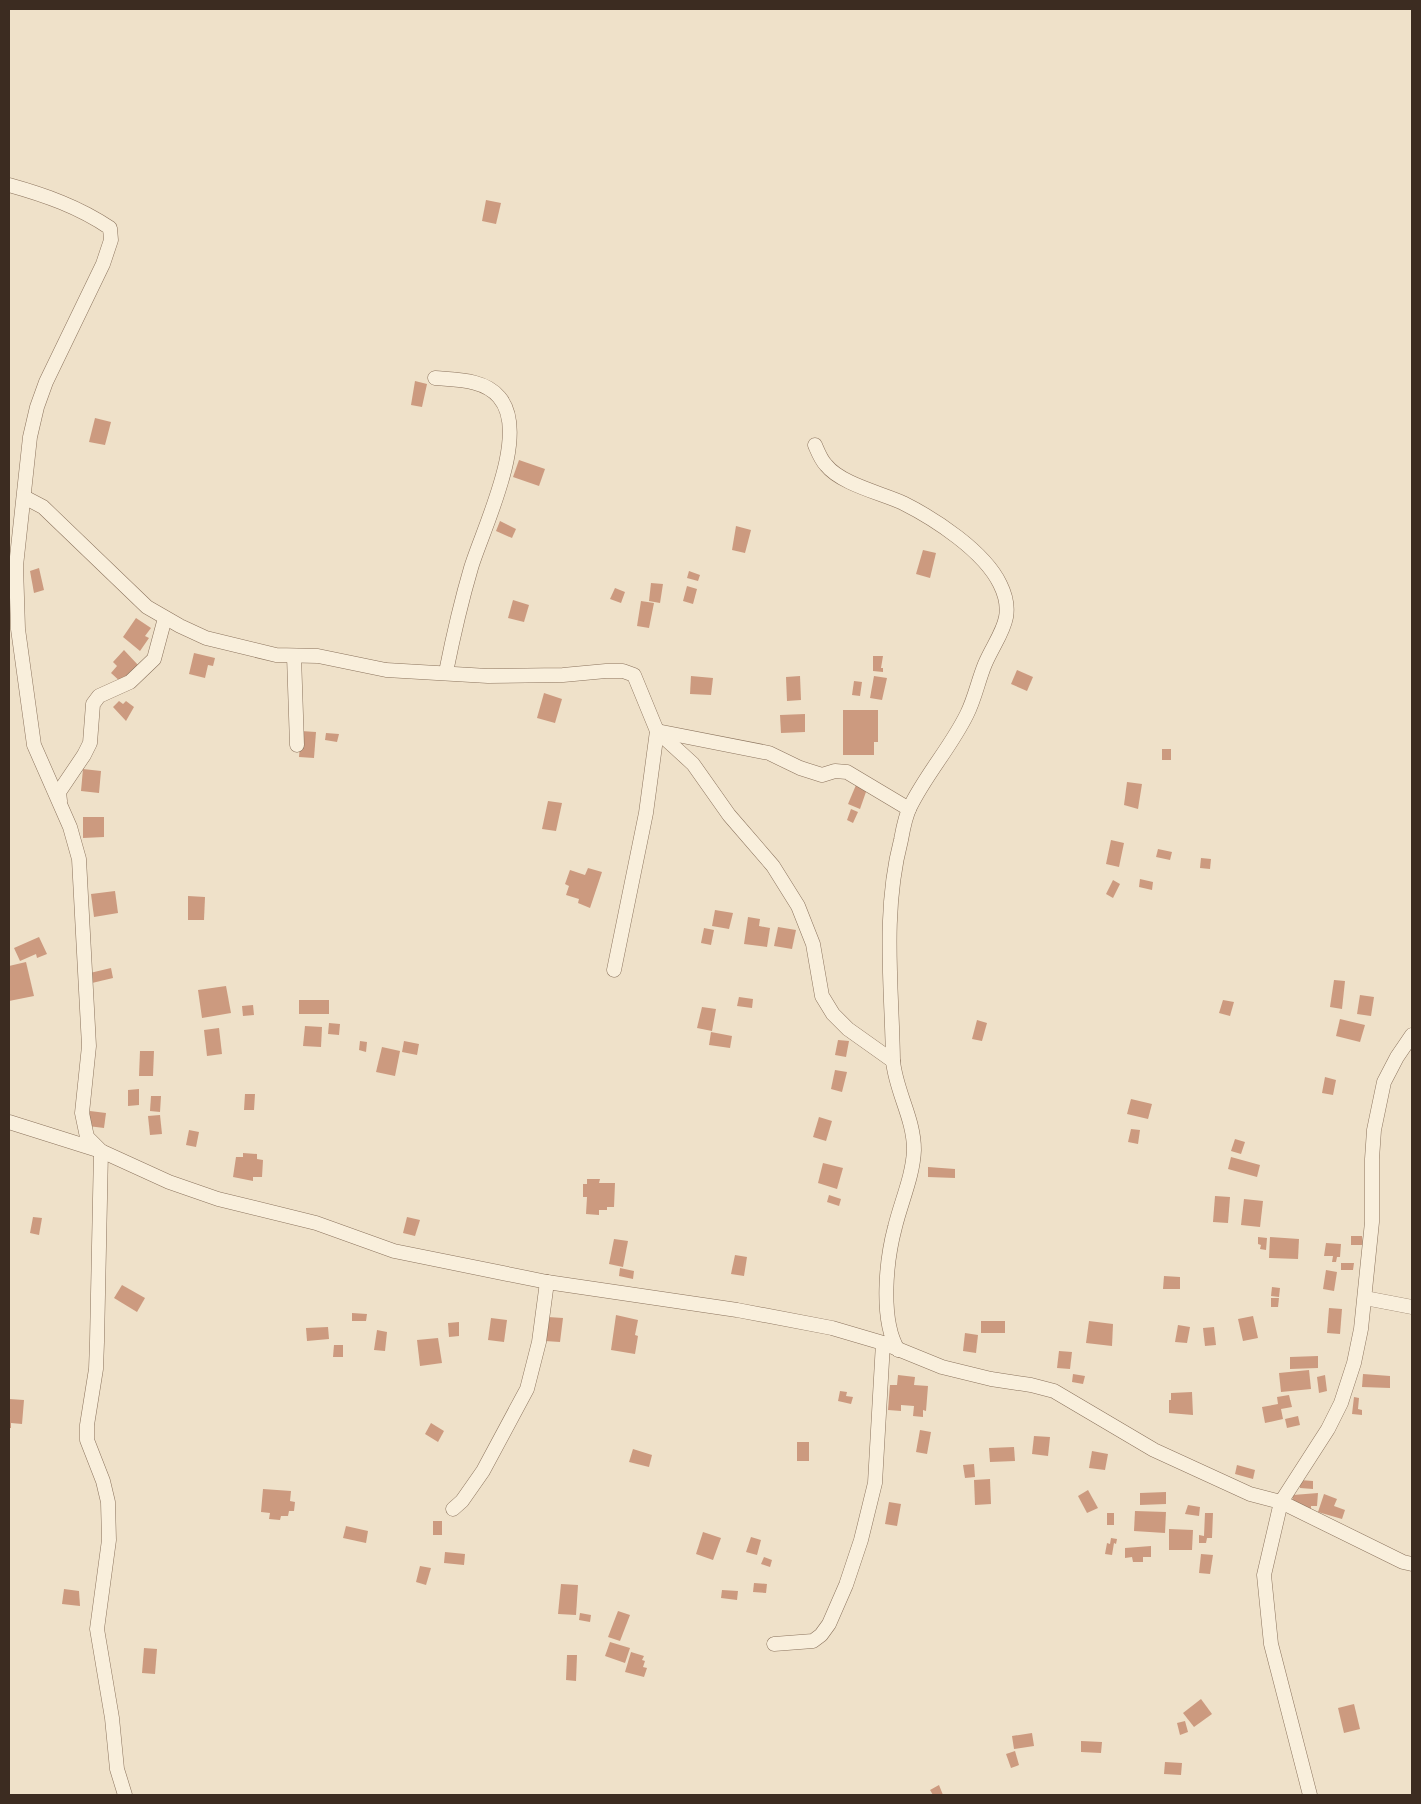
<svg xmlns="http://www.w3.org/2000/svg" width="1421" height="1804" font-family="'Playfair Display',serif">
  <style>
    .building { fill: #cc9a7f }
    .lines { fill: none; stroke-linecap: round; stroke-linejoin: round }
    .street-casing { stroke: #8b735d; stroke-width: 15 }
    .street { stroke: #f9efdc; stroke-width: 14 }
  </style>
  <rect width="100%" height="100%" fill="#efe1c9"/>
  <g class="building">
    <path d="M486,200L501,203L496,224L482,221Z"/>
    <path d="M415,381L427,384L422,407L411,405Z"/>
    <path d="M95,418L111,422L105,445L89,442Z"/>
    <path d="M519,460L545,469L539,486L513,477Z"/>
    <path d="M500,521L516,529L512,538L496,531Z"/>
    <path d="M736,526L751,530L745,553L732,550Z"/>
    <path d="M923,550L936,553L930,578L916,574Z"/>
    <path d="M39,568L44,590L34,593L30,571Z"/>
    <path d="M689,571L700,575L698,581L687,578Z"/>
    <path d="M651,583L663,584L660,603L649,601Z"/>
    <path d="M687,586L697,589L693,604L683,601Z"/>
    <path d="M615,588L625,592L621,603L610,599Z"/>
    <path d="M513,600L529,605L524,622L508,618Z"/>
    <path d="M641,601L654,603L649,628L637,626Z"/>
    <path d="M136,618L151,628L145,636L149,638L140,651L123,637Z"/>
    <path d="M124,650L138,665L122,683L111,673L117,666L113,662Z"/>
    <path d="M194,653L215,658L213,666L208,665L205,678L189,674Z"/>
    <path d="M873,656H883L881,668H883V672L873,671Z"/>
    <path d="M1017,670L1033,677L1027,691L1011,684Z"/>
    <path d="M691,676L713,678L711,695L690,694Z"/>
    <path d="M800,676L801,700L787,701L786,677Z"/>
    <path d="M874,676L887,678L882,700L870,698Z"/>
    <path d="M854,681L862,682L860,696L852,695Z"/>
    <path d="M544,693L562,699L555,723L537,718Z"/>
    <path d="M119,701L123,704L126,701L134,707L126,721L113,707Z"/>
    <path d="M843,710H878V742H874V755H843Z"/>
    <path d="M805,714V732L781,733L780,715Z"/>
    <path d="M301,731L316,732L314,758L299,757Z"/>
    <path d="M326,733L339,734L337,742L325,740Z"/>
    <rect x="1162" y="749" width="9" height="11"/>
    <path d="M83,769L101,771L99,793L81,791Z"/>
    <path d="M1127,782L1142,784L1138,809L1124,805Z"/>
    <path d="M856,785L867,789L860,809L848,804Z"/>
    <path d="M548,801L562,803L556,831L542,829Z"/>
    <path d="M851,809L858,812L853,823L847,820Z"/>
    <path d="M83,817H104V837L83,838Z"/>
    <path d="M1111,840L1124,843L1119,867L1106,864Z"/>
    <path d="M1158,849L1172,852L1170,860L1156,857Z"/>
    <path d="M1201,858L1211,859L1210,869L1200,868Z"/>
    <path d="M588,868L602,872L590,908L578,903L579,899L566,895L569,886L565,884L570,870L585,875Z"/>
    <path d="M1140,879L1153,882L1152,890L1139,887Z"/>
    <path d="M1113,880L1120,884L1113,898L1106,894Z"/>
    <path d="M115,891L118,913L94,917L91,894Z"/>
    <path d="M188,896L205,897L204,920H188Z"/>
    <path d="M715,910L733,913L729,929L712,926Z"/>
    <path d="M748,917L760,919L759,926L770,928L767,947L744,944Z"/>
    <path d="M778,927L796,930L792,949L774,946Z"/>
    <path d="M704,928L714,930L711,945L701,943Z"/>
    <path d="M39,937L47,954L37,958L36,954L20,961L14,948Z"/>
    <path d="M26,962L34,996L9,1001V966Z"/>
    <path d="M111,968L113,978L92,983L90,973Z"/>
    <path d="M1334,980L1345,981L1342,1009L1330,1007Z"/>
    <path d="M226,986L231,1013L202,1018L198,990Z"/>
    <path d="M1360,995L1374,997L1371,1016L1357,1014Z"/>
    <path d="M739,997L753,999L752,1008L737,1006Z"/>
    <rect x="299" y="1000" width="30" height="14"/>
    <path d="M1223,1000L1234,1002L1230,1016L1219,1013Z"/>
    <path d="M253,1005L254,1015L243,1016L242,1006Z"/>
    <path d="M702,1007L716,1009L712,1031L697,1028Z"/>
    <path d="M1340,1019L1365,1025L1360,1042L1336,1036Z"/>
    <path d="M977,1020L987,1023L982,1041L972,1039Z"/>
    <path d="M329,1023L340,1024L339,1035L328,1034Z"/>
    <path d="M305,1026L322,1027L321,1047L303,1046Z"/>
    <path d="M219,1028L222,1054L207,1056L204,1030Z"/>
    <path d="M711,1032L732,1036L730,1048L709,1045Z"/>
    <path d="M838,1040L849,1041L846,1057L835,1055Z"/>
    <path d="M360,1041L367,1042L366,1052L359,1050Z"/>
    <path d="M404,1041L419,1044L417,1055L402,1052Z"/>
    <path d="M382,1047L400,1051L395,1076L376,1072Z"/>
    <path d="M140,1051H154L153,1076H139Z"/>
    <path d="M835,1070L847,1072L842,1092L831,1089Z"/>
    <path d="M1325,1077L1336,1080L1333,1095L1322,1093Z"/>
    <path d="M139,1089V1105L128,1106V1090Z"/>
    <path d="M245,1094H255L254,1110H244Z"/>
    <path d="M151,1096H161L160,1112L150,1111Z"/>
    <path d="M1131,1099L1152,1104L1148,1119L1127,1114Z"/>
    <path d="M90,1111L106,1113L104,1128L88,1126Z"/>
    <path d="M160,1115L162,1134L150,1135L148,1116Z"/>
    <path d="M819,1117L832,1121L826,1141L813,1137Z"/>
    <path d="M1131,1129L1140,1130L1138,1144L1128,1142Z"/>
    <path d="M189,1130L199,1132L196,1147L186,1145Z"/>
    <path d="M1235,1139L1245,1142L1241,1154L1231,1151Z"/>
    <path d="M243,1153L257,1154V1159L263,1160L262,1177H253V1181L233,1177L236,1157H243Z"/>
    <path d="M1231,1157L1260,1165L1257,1177L1228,1169Z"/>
    <path d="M823,1163L843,1168L837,1189L818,1183Z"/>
    <path d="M928,1167L955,1169V1178L928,1177Z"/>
    <path d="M587,1179H600L599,1183H615L614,1207H607V1210H599V1215L586,1214L587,1197H583V1184H587Z"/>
    <path d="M829,1195L841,1199L839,1206L827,1202Z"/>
    <path d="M1215,1196L1230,1197L1228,1223L1213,1222Z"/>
    <path d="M1244,1199L1263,1201L1260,1227L1241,1225Z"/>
    <path d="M33,1217L42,1218L39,1235L30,1233Z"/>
    <path d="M407,1217L420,1220L415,1236L403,1233Z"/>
    <path d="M1351,1236H1362L1363,1245H1351Z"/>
    <path d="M1258,1237L1267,1238L1266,1250L1260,1249L1261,1245L1258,1244Z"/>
    <path d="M1270,1237L1299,1239L1298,1259L1269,1258Z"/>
    <path d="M614,1239L628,1241L623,1267L609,1264Z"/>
    <path d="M1326,1243L1341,1244L1340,1257H1337L1336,1262H1332L1333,1256H1324Z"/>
    <path d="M735,1255L747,1257L744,1276L731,1274Z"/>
    <path d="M1341,1263H1354L1353,1270H1341Z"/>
    <path d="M620,1268L634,1271L633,1279L619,1276Z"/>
    <path d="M1326,1270L1337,1272L1334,1291L1323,1289Z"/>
    <path d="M1164,1276L1180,1277V1289H1163Z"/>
    <path d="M122,1285L145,1298L137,1312L114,1298Z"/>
    <path d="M1272,1287L1280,1288L1279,1297L1271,1296Z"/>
    <path d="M1271,1298H1279L1278,1307H1271Z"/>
    <path d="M1329,1308L1342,1309L1340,1334L1327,1333Z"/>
    <path d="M352,1313L367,1314L366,1321H352Z"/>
    <path d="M616,1315L638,1320L635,1335L638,1336L635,1354L611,1350Z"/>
    <path d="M1253,1316L1258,1338L1243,1341L1238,1319Z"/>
    <path d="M548,1317L563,1318L560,1342L545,1341Z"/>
    <path d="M491,1318L507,1320L504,1342L488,1340Z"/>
    <rect x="981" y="1321" width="24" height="12"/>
    <path d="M1089,1321L1113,1324L1112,1346L1086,1343Z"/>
    <path d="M459,1322V1336L449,1337L448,1323Z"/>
    <path d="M1178,1325L1190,1327L1187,1343L1175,1342Z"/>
    <path d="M328,1327L329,1339L307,1341L306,1328Z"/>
    <path d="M1214,1327L1216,1345L1205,1346L1203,1328Z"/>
    <path d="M377,1330L387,1332L385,1351L374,1350Z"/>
    <path d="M965,1333L978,1335L976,1353L963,1351Z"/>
    <path d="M438,1338L442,1363L420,1366L417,1340Z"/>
    <path d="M334,1345H343V1357H333Z"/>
    <path d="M1059,1351L1072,1352L1070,1369L1057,1368Z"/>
    <path d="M1318,1356V1368L1290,1369V1357Z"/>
    <path d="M1309,1370L1311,1389L1281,1392L1279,1373Z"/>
    <path d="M1073,1374L1085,1376L1083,1384L1072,1382Z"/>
    <path d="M1363,1374L1390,1376V1388L1362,1387Z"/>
    <path d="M898,1375L915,1377L914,1385L928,1386L926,1411L923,1410V1417L913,1416L914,1406L901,1405V1411L888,1410L890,1385H897Z"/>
    <path d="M1325,1375L1327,1391L1319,1393L1317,1377Z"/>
    <path d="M840,1391L847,1392L846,1396L853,1397L851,1404L838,1401Z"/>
    <path d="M1192,1392L1193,1415L1169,1413V1400H1171V1393Z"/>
    <path d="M1289,1395L1292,1407L1281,1409L1283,1419L1265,1423L1262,1407L1278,1404L1277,1397Z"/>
    <path d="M1354,1397L1359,1398L1358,1409L1362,1410V1415L1352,1414Z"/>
    <path d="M9,1399L24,1400L22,1424L11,1423V1428H9Z"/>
    <path d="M1298,1416L1300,1425L1287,1428L1285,1419Z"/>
    <path d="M431,1423L444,1431L438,1442L425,1434Z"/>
    <path d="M920,1430L931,1432L927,1454L916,1452Z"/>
    <path d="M1034,1436L1050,1437L1048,1456L1032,1454Z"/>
    <rect x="797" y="1442" width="12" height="19"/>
    <path d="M1014,1447L1015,1461L990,1462L989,1448Z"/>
    <path d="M633,1449L652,1455L649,1467L629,1462Z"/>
    <path d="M1092,1451L1108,1454L1105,1470L1089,1468Z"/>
    <path d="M974,1464L975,1477L965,1478L963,1465Z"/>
    <path d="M1237,1465L1255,1470L1253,1479L1235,1474Z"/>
    <path d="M990,1479L991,1504L975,1505L974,1480Z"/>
    <path d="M1300,1480L1313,1481V1489L1300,1488Z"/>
    <path d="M263,1489L291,1491L290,1501L295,1502L294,1511H289L288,1516H281L280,1520L269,1519L270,1513L261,1512Z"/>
    <path d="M1088,1490L1098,1508L1087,1513L1078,1496Z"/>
    <path d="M1166,1492V1504L1140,1505V1493Z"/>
    <path d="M1318,1493L1317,1506H1311V1509L1292,1505L1293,1495Z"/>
    <path d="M1324,1494L1337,1499L1334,1506L1345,1510L1342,1519L1318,1512Z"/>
    <path d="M889,1502L901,1504L897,1526L885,1524Z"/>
    <path d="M1188,1505L1200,1507L1199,1516L1185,1514Z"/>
    <path d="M1135,1511L1166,1512L1165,1533L1134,1531Z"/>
    <rect x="1107" y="1513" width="7" height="12"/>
    <path d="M1205,1513H1213L1212,1538H1207L1206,1543H1199V1535L1204,1536Z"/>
    <rect x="433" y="1521" width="9" height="14"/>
    <path d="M346,1526L368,1531L366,1543L343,1538Z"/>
    <path d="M1169,1529L1193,1530L1192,1550H1169Z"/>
    <path d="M703,1532L721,1538L713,1560L696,1554Z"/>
    <path d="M751,1537L761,1540L757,1555L746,1552Z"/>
    <path d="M1111,1538L1117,1539L1116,1544L1114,1543L1112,1555L1105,1554L1107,1543L1110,1544Z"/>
    <path d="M1151,1546V1557H1143V1562H1133L1132,1557L1125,1558V1548Z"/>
    <path d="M445,1552L465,1554L464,1565L444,1563Z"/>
    <path d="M1201,1554L1213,1555L1210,1574L1199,1573Z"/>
    <path d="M764,1557L772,1560L770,1567L761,1564Z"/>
    <path d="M420,1566L431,1568L426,1585L416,1582Z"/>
    <path d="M754,1583L767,1584L766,1593L753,1592Z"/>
    <path d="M561,1584L578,1585L576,1615L558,1614Z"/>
    <path d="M64,1589L79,1591L80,1606L62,1604Z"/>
    <path d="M722,1590L738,1591L737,1600L721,1598Z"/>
    <path d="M618,1611L630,1615L620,1641L608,1637Z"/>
    <path d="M580,1613L591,1615L590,1622L579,1620Z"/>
    <path d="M610,1642L630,1648L625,1663L605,1656Z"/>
    <path d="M144,1648L157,1649L155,1674L142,1673Z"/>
    <path d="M631,1652L644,1656L642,1660L645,1661L643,1667L647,1668L644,1677L625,1672Z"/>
    <path d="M567,1655H577L576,1681L566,1680Z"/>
    <path d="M1201,1699L1212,1714L1194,1727L1183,1713Z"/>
    <path d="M1354,1704L1360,1729L1344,1733L1338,1708Z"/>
    <path d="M1185,1721L1188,1732L1180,1735L1177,1723Z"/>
    <path d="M1032,1733L1034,1746L1014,1749L1012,1736Z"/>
    <path d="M1081,1741L1102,1742L1101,1753L1081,1752Z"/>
    <path d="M1015,1751L1019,1765L1011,1768L1006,1754Z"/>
    <path d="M1165,1762L1182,1763L1181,1775L1164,1774Z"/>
    <path d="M939,1785L943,1795H933L930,1790Z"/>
  </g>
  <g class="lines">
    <defs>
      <g id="street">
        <path d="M9,185C45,195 79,207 110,228L111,240L103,264L46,382L37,407L30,437L16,566L18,629L34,745L70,827L79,859L89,1046L82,1113L87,1137L101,1151L97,1342L96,1369L87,1425V1440L103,1481L108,1502L109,1540L97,1629L112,1718L117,1769L125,1795"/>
        <path d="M435,378C456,380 484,379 499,397C531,433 483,528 471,568C461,602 453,637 446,672"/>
        <path d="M815,445C818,452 821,460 826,465C841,484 881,493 903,503C935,519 984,551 1000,584C1017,618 998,634 985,664C978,681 975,698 967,714C951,747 926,774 910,807C905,817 903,829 901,840C882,913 892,987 893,1061C896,1092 914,1118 914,1150C913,1176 901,1202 895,1227C886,1261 880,1320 898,1350"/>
        <path d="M24,497L43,507L147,607L180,626L206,638L276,655L318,656L386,670L488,676L563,675L606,671H623L634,675L657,731L693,764L729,815L773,866L798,906L813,944L822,996L833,1014L848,1029L893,1061"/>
        <path d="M294,656L297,745"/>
        <path d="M60,801L59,792L84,755L90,743L93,704L99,696L130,682L154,659L165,618"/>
        <path d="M614,970L646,813L657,731L769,753L800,768L822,775L835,771L847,772L909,809"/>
        <path d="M9,1122L101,1151L169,1182L218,1199L316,1223L394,1251L547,1282L737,1310L832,1328L883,1343L942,1367L991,1379L1031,1385L1054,1391L1154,1450L1250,1494L1281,1502L1403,1562L1412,1564"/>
        <path d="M1365,1298L1412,1307"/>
        <path d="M453,1509L462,1501L483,1471L527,1389L539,1342L547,1282"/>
        <path d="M774,1644L813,1641L821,1635L829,1624L846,1585L861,1540L875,1483L883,1343"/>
        <path d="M1310,1795L1271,1644L1264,1575L1281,1502L1328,1429L1341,1403L1354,1363L1361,1329L1372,1222V1159L1374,1130L1384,1082L1397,1057L1412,1035"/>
      </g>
    </defs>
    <use href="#street" class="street-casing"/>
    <use href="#street" class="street"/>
  </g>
  <rect width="1421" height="1804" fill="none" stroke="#3c2c21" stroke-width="20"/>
</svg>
